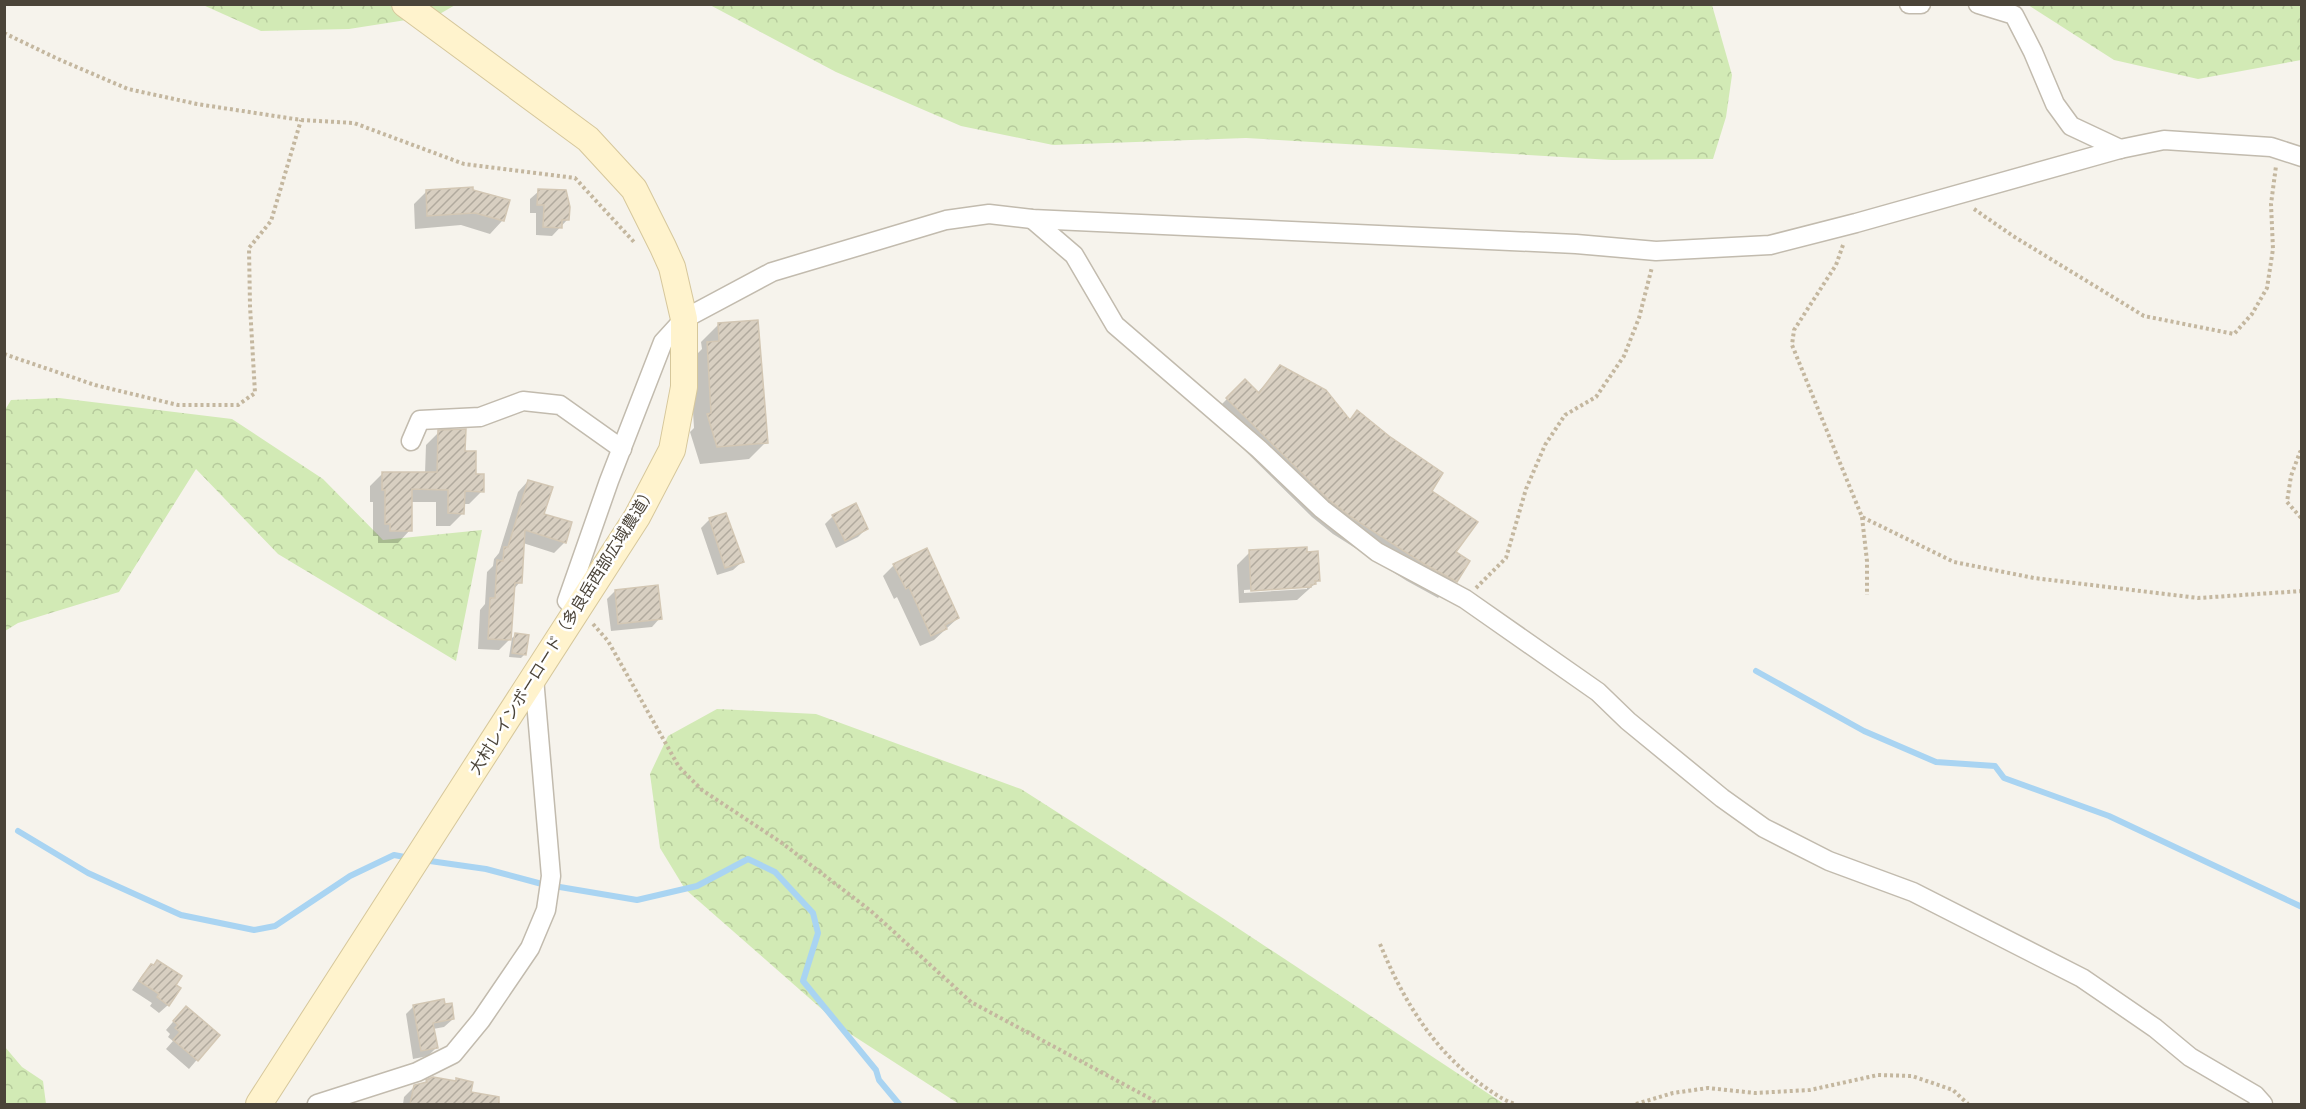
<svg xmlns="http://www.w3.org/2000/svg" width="2306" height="1109" font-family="'Nunito Sans','Noto Sans JP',sans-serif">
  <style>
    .forest { fill: url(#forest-crowns) }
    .shadow { fill: #0003; fill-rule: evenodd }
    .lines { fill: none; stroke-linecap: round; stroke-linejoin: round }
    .stream { stroke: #a9d4f2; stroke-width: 6 }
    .building { fill: url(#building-hatch); stroke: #d3c7b4; stroke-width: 1.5 }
    .street-casing { stroke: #c2bbae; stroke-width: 21 }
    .secondary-casing { stroke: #d6c79b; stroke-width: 28 }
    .path { stroke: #c4b79f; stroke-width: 4; stroke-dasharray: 3 3; stroke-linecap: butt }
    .street { stroke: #fff; stroke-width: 18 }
    .secondary { stroke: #fff3cd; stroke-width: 26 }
    .labels { text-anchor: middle; stroke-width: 5; stroke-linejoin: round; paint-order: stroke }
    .street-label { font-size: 16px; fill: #4b4439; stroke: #fff }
  </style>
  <defs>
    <pattern id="forest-crowns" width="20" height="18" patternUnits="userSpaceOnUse" patternTransform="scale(1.5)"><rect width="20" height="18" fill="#d2eab5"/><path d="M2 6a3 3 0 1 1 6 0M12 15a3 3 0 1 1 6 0" fill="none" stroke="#b6ca9c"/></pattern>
    <pattern id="building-hatch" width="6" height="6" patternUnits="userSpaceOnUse" patternTransform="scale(1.5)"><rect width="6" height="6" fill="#d8cfc1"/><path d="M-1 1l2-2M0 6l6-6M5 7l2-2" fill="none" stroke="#b1aa9e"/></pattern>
  </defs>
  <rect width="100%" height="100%" fill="#f6f3ec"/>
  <g class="forest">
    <path d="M203,5H455L438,15L349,29L261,31Z"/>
    <path d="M710,5H1712L1732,75L1726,117L1713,159L1612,160L1246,138L1053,145L961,126L836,72Z"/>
    <path d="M2028,5H2301V60L2198,79L2114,60Z"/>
    <path d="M59,398L232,419L323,479L383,540L482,530L456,661L278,554L196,469L119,592L18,623L5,631V410L11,400Z"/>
    <path d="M717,709L816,714L1021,789L1218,915L1504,1104H959L849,1033L685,889L660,848L650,774L668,736Z"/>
    <path d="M5,1047L22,1067L43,1081L46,1104H5Z"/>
  </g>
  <g class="shadow">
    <path d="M427,191H471L508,201L502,221L490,234L461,225L415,229L414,204Z"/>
    <path d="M539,191L568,219L552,236L536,235V213H530V199Z"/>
    <path d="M719,324L766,442L749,459L700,464L690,432L694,428L690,361L702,349L701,342Z"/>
    <path d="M1281,367L1348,421L1357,412L1430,491L1454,553L1455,581L1438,598L1407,581L1333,534L1312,517L1210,416L1245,381L1257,393Z"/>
    <path d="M439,432L464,452L482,491L469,504H463V513L450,526H436V502H410V530L398,543H378V536H373V502H370V486L383,473H425L426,445Z"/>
    <path d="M528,481L542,515L565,542L554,553L523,543L520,582L513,590L510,639L499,650L478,649L480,610L485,604L487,572L493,566L494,559L499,553L518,492Z"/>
    <path d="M833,516L866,529L858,537L836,548L825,524Z"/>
    <path d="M710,519L742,562L733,570L717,575L701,528Z"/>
    <path d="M1250,552L1318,581L1297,600L1239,603L1237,565ZM1307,586V589L1244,593V590Z"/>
    <path d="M894,565L958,618L934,640L920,646L897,597L894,599L883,576Z"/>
    <path d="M615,591L660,618L652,627L611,631L607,599Z"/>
    <path d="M516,635L525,654L521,658L509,657L512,638Z"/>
    <path d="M157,961L174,985L168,1005L159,1013L150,1006L152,1003L132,990L143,974Z"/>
    <path d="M414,1006L453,1019L444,1027L433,1029L436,1048L428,1056L413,1059L406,1014Z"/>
    <path d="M178,1016L218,1035L189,1069L166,1049L173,1041L168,1037L170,1034L166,1030Z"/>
    <path d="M457,1080L470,1093L489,1097L487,1104H403L404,1097L415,1086L427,1081L454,1082Z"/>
  </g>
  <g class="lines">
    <g class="stream">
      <path d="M1756,671L1864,731L1936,762L1995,766L2004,778L2109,816L2302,907"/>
      <path d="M18,831L88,873L181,915L254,930L275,926L350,876L394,855L410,858"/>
      <path d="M423,860L486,869L542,884L637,900L697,886L748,859L775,872L813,913L818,933L803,981L876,1070L879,1080L899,1104"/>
    </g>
  </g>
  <g class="building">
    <path d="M473,187V190L510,200L504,221L475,213L427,216L426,190Z"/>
    <path d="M538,189L566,190L570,207L569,220H562V228L543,227L544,205H537Z"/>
    <path d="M758,320L768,443L717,447L707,414L711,413L707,342L719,341L718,323Z"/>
    <path d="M1280,365L1326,390L1350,420L1357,410L1389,436L1443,473L1432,491L1478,522L1456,552L1470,561L1457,582L1424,564L1351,517L1329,500L1226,398L1245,379L1259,393Z"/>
    <path d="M466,429L465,451H476V474H484V492L465,491L464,514L448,513V490L412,489V531H390V524H385V490H382V472H437L438,430Z"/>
    <path d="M528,480L553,487L544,514L572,522L566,543L525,530L522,583H515L511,640L488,639L490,598H495L497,560L503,561L504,547H508Z"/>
    <path d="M856,503L868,529L845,541L832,515Z"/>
    <path d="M726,513L744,562L725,568L709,518Z"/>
    <path d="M1307,547V552L1318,551L1320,581H1315L1316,584L1311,585V587L1251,591L1249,550Z"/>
    <path d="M927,548L959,618L945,625L947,629L931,636L909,587L906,589L893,564Z"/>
    <path d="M658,585L662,619L618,624L615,590Z"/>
    <path d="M515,633L529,635L526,655L512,653Z"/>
    <path d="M157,960L182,976L176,985L181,988L169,1006L157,997L159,994L139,981L151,964L154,965Z"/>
    <path d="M444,999L445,1004L452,1003L454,1019L433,1023L438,1048L421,1051L413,1005Z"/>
    <path d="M186,1006L220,1035L198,1061L173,1040L180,1032L175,1028L178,1025L173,1021Z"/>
    <path d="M433,1077L456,1081V1078L473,1082L471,1092L499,1097V1104H410L414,1085L427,1082L426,1080Z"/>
  </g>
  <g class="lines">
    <defs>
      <g id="street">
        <path d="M1909,4H1921"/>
        <path d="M1978,4L2014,15L2033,52L2055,104L2071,126L2120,149"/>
        <path d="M1032,219L1074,255L1115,325L1259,449L1322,509L1377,552L1465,599L1598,692L1628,721L1722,798L1764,828L1829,861L1913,892L2082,978L2155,1028L2190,1057L2255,1095L2263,1104"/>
        <path d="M411,441L420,420L480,417L523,401L560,405L622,449"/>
        <path d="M579,609L567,601L609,481L663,342L684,319L772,272L946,220L989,214L1032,219L1576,244L1656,251L1770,245L1856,223L2120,149L2164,140L2271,147L2302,157"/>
        <path d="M317,1104L417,1072L453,1054L481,1020L530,948L546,910L551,876L534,678"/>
      </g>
      <path id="secondary" d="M259,1104L637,517L672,450L684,387V319L672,267L663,247L634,189L588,139L405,4"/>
    </defs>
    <use href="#street" class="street-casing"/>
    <use href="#secondary" class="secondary-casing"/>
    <g class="path">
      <path d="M4,33L58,59L128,89L197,104L301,120L354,123L464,164L575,178L634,242"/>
      <path d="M1974,209L2013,236L2144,316L2234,334L2252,314L2267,288L2273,249L2271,204L2276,166"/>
      <path d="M1843,245L1836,265L1794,330L1792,345L1862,517L1954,562L2034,578L2198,598L2302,591"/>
      <path d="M4,354L95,385L178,405H238L255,393L250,306L249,248L271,221L301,120"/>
      <path d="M2302,452H2300L2291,476L2287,502L2302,519"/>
      <path d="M1862,517L1867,561V595"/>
      <path d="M1476,588L1506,558L1526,489L1545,445L1565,415L1596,397L1624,356L1639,318L1652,267"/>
      <path d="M593,624L608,641L679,767L702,790L782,843L871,911L971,1002L1153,1100L1156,1104"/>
      <path d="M1380,944C1403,1000 1434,1052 1485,1087C1495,1094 1504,1101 1516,1104"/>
      <path d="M1636,1104L1673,1093L1708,1088L1755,1093L1810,1090L1878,1075L1912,1076L1953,1090L1968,1104"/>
    </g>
    <use href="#street" class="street"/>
    <use href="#secondary" class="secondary"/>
  </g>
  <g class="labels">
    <g class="street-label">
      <text transform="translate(562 630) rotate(-58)" y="6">大村レインボーロード（多良岳西部広域農道）</text>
    </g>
  </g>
  <rect width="2306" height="1109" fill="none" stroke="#4b4439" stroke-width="12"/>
</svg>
